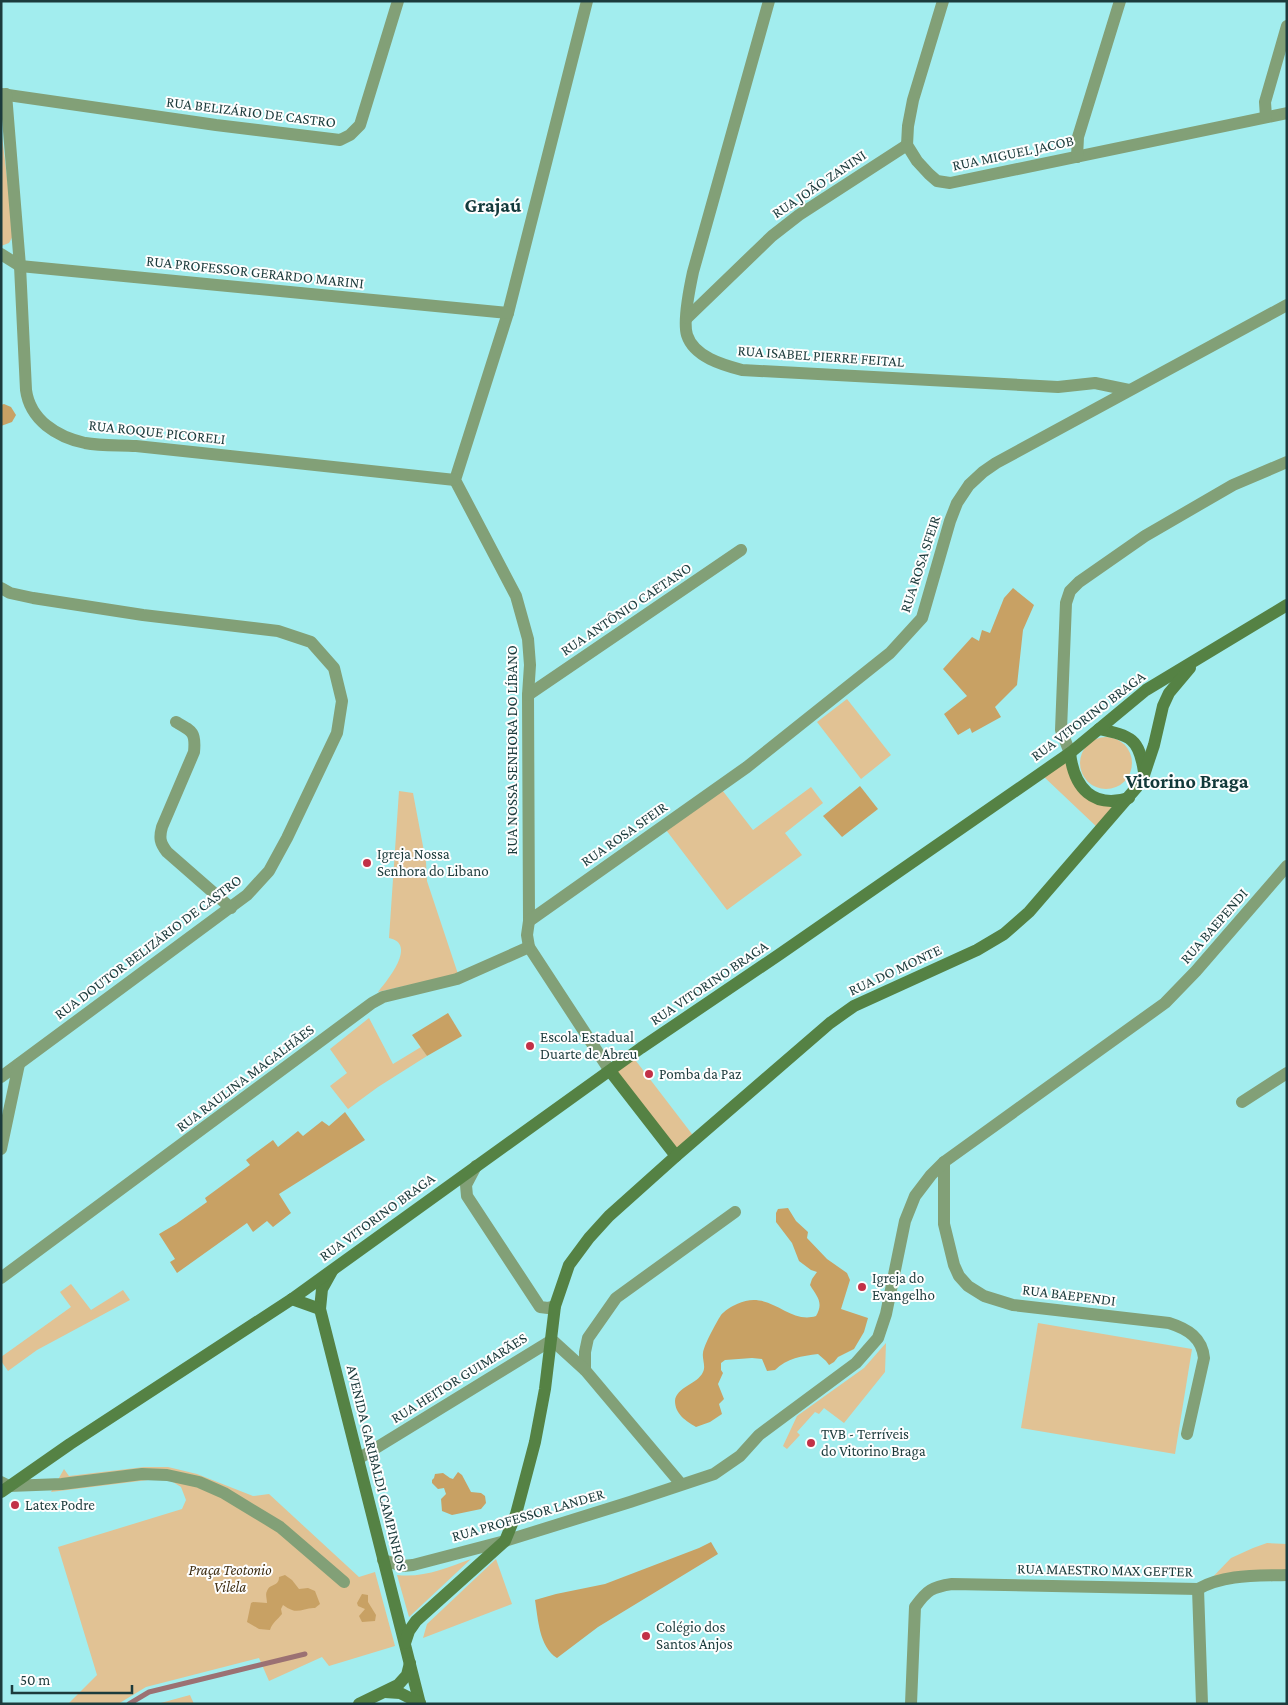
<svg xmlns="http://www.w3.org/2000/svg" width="1288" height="1705" font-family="'Crimson Pro',serif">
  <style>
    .green { fill: #e1c294 }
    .forest { fill: #c8a164 }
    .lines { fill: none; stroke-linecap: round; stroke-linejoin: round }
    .stream { stroke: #9b7173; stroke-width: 5 }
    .street { stroke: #82a077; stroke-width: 12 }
    .secondary { stroke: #558244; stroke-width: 12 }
    .poi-dot { fill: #c23147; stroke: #fefefe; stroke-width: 2 }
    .labels { text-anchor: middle; stroke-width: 4; stroke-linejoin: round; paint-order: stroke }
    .street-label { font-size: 15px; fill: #1c3b3c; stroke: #fefefe }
    .poi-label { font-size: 15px; fill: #1c3b3c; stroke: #fefefe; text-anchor: start }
    .park-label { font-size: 15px; font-style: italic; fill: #413015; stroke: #fefefe }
    .district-label { font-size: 20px; font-weight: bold; fill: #12393a; stroke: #fefefe }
  </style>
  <rect width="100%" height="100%" fill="#a2edee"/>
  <g class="green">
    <path d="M1,128L14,234L9,243L1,246Z"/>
    <path d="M847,699L891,755L861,779L817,722Z"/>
    <circle cx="1106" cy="763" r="26"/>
    <path d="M1069,756L1072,776L1113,805L1099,829L1042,775Z"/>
    <path d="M719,786L753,830L811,787L823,803L785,833L802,855L727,910L663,826Z"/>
    <path d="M399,791L413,793L426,862L427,881L458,974L378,992C387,981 418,944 389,938Z"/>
    <path d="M369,1018L393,1064L421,1047L427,1056L378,1087L348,1109L330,1086L347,1073L330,1049Z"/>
    <path d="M633,1057L695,1138L676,1152L614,1072Z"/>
    <path d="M71,1284L91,1310L123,1290L130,1300L37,1350L8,1371L1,1361V1357L71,1307L60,1292Z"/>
    <path d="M1038,1323L1192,1349L1175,1454L1021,1428Z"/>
    <path d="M886,1343L885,1372L844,1423L824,1408L819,1414L815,1412L797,1432L800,1435L787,1449L783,1446L797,1416L864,1368Z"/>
    <path d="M144,1467H168L197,1474L253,1496L269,1494L359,1577L375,1572L395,1646L329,1666L322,1657L269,1681L259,1658L146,1687L118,1704H68L97,1675L58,1547L182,1509L186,1500L181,1487L168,1479L148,1480L51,1492L64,1469L69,1476Z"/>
    <path d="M1267,1543L1287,1544V1575L1207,1583L1231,1558L1253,1548Z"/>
    <path d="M471,1559L409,1617L397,1575C424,1578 446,1568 471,1559Z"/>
    <path d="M496,1559L512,1604L423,1638L427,1624Z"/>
    <path d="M190,1695L194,1704H157Z"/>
  </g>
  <g class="forest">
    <path d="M4,404L11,407L16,415L12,422L1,426V405Z"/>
    <path d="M1013,588L1034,605L1023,630L1017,685L995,707L1001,717L972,733L970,728L958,735L944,714L967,696L943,669L972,637L979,641L982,630L990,633L1004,598Z"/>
    <path d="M860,786L878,809L842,837L823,816Z"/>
    <path d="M448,1013L462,1036L427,1056L412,1035Z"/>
    <path d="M345,1112L365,1140L279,1194L291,1213L273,1227L267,1221L253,1232L247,1223L177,1273L170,1262L175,1259L159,1234L176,1224L207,1202L205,1198L250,1165L246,1160L273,1140L278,1147L298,1131L303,1136L322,1121L329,1126Z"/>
    <path d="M788,1208L796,1221L808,1232L807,1238L827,1259L847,1273L850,1280L841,1309L868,1318L864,1332L854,1349L838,1357L834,1362L829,1365L826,1361L818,1354C802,1356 787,1358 775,1370L767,1371L762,1359L752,1358L725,1360L721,1363V1370L723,1373L718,1384L724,1399L719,1404L722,1414L710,1422L696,1427C686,1421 675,1414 675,1401C676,1387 698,1384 703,1372C706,1366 702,1359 703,1353C704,1345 716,1323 721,1315C724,1311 732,1306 737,1304C770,1288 788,1325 816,1316C824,1302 817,1297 810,1285L812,1279L817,1272L811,1270L799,1261L792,1243L776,1222V1213L778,1209Z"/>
    <path d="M458,1472L462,1475L471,1492L481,1493L485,1496L486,1503L481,1509L452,1515L442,1511L441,1499L446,1494L444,1488L438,1489L432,1483V1480L434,1478L435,1474L443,1473L450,1478L453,1479Z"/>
    <path d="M711,1542L718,1554L598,1627L557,1658C539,1647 538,1618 535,1600L556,1594L605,1584L699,1548Z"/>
    <path d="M285,1575L292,1580L299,1589L308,1588L315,1591L320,1604L315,1608C307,1607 299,1613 292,1610C289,1609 286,1607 283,1605L281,1609L282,1614C278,1619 272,1623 270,1630L259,1629L247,1622L251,1603L253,1602L267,1603C267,1599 265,1594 267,1591C270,1583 279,1587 279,1577Z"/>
    <path d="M362,1594L368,1595V1602L376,1615L375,1621L362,1622L359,1616L365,1609L358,1606L357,1603Z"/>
  </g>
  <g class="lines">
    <path class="stream" d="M129,1704L149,1692L305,1654"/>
    <g class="street">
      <path d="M587,1L508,313L455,480L516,596L528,639L530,665L528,695L529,921L527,935L529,947L610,1071"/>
      <path d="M769,1L693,272C690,286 683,322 687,335C694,357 723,365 742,370L1058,387L1095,383L1129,390"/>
      <path d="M943,1L913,100L908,126L907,145L917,161L929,174L937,181L950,183L1287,113"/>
      <path d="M1,94L216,125L340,140L350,135L360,125L398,1"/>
      <path d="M6,94L20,266L26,390C30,420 57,437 85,443C101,446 119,445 136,446L455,480"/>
      <path d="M1266,117L1265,102L1287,26"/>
      <path d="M1077,157L1078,137L1120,1"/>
      <path d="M1,254L20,266L508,313"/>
      <path d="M687,318L772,236L799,215L907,145"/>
      <path d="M1,588L10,593L33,598L143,615L278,631L311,642L334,668L342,701L337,733L287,838L269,871L247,895L1,1077"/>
      <path d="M528,695L741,550"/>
      <path d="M176,722C192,731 196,732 194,752L162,827C159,838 160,843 167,852L231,908"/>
      <path d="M1070,753L1061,730L1066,603L1070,591L1079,582L1145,536L1233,485L1287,462"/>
      <path d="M529,921L747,767L890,653L922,618L950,521L957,503L969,485L983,472L996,463L1287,305"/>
      <path d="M1242,1102L1287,1073"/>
      <path d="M1,1149L19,1064"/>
      <path d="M944,1162V1224L954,1265L959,1276L968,1286L984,1296L1013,1305L1169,1323C1188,1329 1202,1338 1204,1358L1187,1434"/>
      <path d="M476,1166L466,1185L467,1196L540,1307L548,1308L555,1306"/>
      <path d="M1,1278L372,1003L383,997L457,979L529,947"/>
      <path d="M585,1370V1352L588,1338L616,1298L735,1212"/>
      <path d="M358,1459L552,1340L585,1370L681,1484"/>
      <path d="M1,1482L9,1486L62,1484L142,1474L167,1475L199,1482L224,1493L280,1527L344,1582"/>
      <path d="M383,1560L403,1566L413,1565L505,1541L630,1502L714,1474L740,1456L759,1435L856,1363L878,1338L886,1314L905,1221L915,1196L931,1175L944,1162L1165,1003L1196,971L1287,866"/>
      <path d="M1198,1589L1202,1704"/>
      <path d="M911,1704L915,1607C927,1590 932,1587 952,1584L1198,1589C1225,1574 1256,1576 1287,1575"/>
    </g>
    <g class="secondary">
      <path d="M1099,729C1131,736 1139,738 1144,772"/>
      <path d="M1070,753C1074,788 1093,809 1129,798"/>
      <path d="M610,1071L676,1156"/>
      <path d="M332,1271L322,1289L320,1309L420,1704"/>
      <path d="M292,1299L320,1309"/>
      <path d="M1,1492L70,1444L292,1299L641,1048L780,954L1070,753L1146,690L1287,605"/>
      <path d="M405,1643L409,1631L416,1621L505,1541L516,1514L535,1442L545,1389L555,1306L569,1265L589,1238L609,1216L676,1156L830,1023L854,1006L977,950L1004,934L1029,912L1137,787L1144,775L1154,745L1163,706L1169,693L1190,668"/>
      <path d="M385,1692L400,1693L420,1703"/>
      <path d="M359,1704L398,1685L407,1675L410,1663"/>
    </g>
  </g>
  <g class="poi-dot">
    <circle cx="367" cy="863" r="5"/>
    <circle cx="530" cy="1046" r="5"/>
    <circle cx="649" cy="1074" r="5"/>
    <circle cx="862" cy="1287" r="5"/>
    <circle cx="811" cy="1443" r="5"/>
    <circle cx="15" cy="1505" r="5"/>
    <circle cx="646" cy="1636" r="5"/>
  </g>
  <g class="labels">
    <g class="street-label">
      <text transform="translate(251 112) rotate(7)" y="5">RUA BELIZÁRIO DE CASTRO</text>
      <text transform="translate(1013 153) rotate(-12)" y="5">RUA MIGUEL JACOB</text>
      <text transform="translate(819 184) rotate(-34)" y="5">RUA JOÃO ZANINI</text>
      <text transform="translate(255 272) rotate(6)" y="5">RUA PROFESSOR GERARDO MARINI</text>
      <text transform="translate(821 356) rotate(4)" y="5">RUA ISABEL PIERRE FEITAL</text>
      <text transform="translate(157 432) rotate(6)" y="5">RUA ROQUE PICORELI</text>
      <text transform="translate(920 564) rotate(-72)" y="5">RUA ROSA SFEIR</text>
      <text transform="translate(626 609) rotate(-34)" y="5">RUA ANTÔNIO CAETANO</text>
      <text transform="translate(1088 716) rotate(-37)" y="5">RUA VITORINO BRAGA</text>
      <text transform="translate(512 750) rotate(-90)" y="5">RUA NOSSA SENHORA DO LÍBANO</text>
      <text transform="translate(624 834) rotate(-35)" y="5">RUA ROSA SFEIR</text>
      <text transform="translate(1214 926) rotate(-49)" y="5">RUA BAEPENDI</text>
      <text transform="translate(148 947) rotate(-37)" y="5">RUA DOUTOR BELIZÁRIO DE CASTRO</text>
      <text transform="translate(895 970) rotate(-25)" y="5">RUA DO MONTE</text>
      <text transform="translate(709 983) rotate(-34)" y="5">RUA VITORINO BRAGA</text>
      <text transform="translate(245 1078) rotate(-37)" y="5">RUA RAULINA MAGALHÃES</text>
      <text transform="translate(377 1217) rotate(-36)" y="5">RUA VITORINO BRAGA</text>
      <text transform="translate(1069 1295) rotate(7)" y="5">RUA BAEPENDI</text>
      <text transform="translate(459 1378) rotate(-32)" y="5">RUA HEITOR GUIMARÃES</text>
      <text transform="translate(377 1468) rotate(76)" y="5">AVENIDA GARIBALDI CAMPINHOS</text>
      <text transform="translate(528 1515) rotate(-16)" y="5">RUA PROFESSOR LANDER</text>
      <text transform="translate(1105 1570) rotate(1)" y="5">RUA MAESTRO MAX GEFTER</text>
    </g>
    <g class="poi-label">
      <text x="377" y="859">Igreja Nossa<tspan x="377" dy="17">Senhora do Libano</tspan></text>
      <text x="540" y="1042">Escola Estadual<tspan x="540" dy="17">Duarte de Abreu</tspan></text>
      <text x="659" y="1079">Pomba da Paz</text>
      <text x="872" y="1283">Igreja do<tspan x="872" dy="17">Evangelho</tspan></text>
      <text x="821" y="1439">TVB - Terríveis<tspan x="821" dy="17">do Vitorino Braga</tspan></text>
      <text x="25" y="1510">Latex Podre</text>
      <text x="656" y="1632">Colégio dos<tspan x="656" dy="17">Santos Anjos</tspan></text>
    </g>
    <g class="park-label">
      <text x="230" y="1575">Praça Teotonio<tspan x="230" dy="17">Vilela</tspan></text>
    </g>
    <g class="district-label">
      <text x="493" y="212">Grajaú</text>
      <text x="1187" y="788">Vitorino Braga</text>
    </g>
  </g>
  <rect width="1288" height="1705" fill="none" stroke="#1c3b3c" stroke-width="5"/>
  <path d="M12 1685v8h120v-8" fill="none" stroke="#1c3b3c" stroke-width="2.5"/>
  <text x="20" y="1685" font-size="15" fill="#1c3b3c" stroke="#fefefe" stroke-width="4" paint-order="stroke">50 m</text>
</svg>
